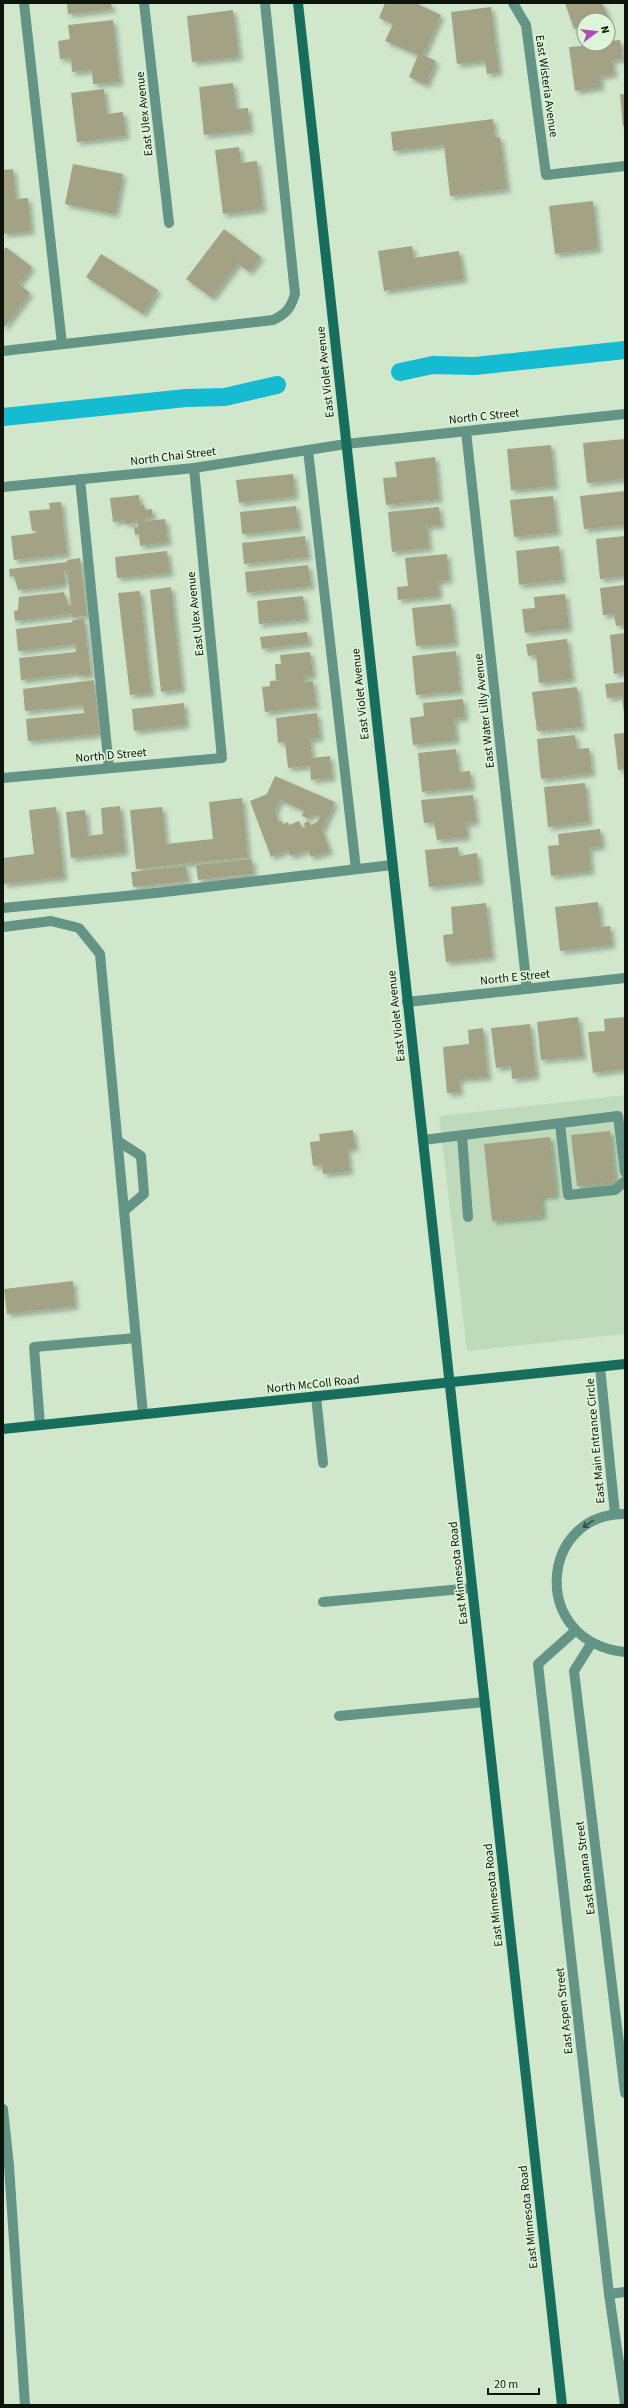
<svg xmlns="http://www.w3.org/2000/svg" width="628" height="2408" font-family="'Source Sans 3',sans-serif">
  <style>
    .built { fill: #bfdaba }
    .lines { fill: none; stroke-linecap: round; stroke-linejoin: round }
    .canal { stroke: #14bbd1; stroke-width: 18 }
    .building { fill: #a3a284; fill-rule: evenodd; filter: url(#shadow) }
    .lane { stroke: #649486; stroke-width: 10 }
    .street { stroke: #649486; stroke-width: 10 }
    .secondary { stroke: #176e5d; stroke-width: 10 }
    .oneway { stroke: #344e42 }
    .labels { text-anchor: middle; stroke-width: 3.5; stroke-linejoin: round; paint-order: stroke }
    .street-label { font-size: 12px; fill: #0c140b; stroke: #def4d9 }
  </style>
  <defs>
    <filter id="shadow"><feDropShadow dx="3.5" dy="3.5" stdDeviation="2" flood-color="#0004"/></filter>
  </defs>
  <rect width="100%" height="100%" fill="#d0e7cc"/>
  <path class="built" d="M625,1095V1334L467,1351L439,1116Z"/>
  <g class="lines">
    <g class="canal">
      <path d="M400,372L433,365L475,366L625,350"/>
      <path d="M3,417L186,398L225,397L277,385"/>
    </g>
  </g>
  <g class="building">
    <path d="M67,3H111L112,9L68,14Z"/>
    <path d="M385,3H416L441,15L423,55L436,61L426,85L409,77L418,55L385,41L393,24L379,18Z"/>
    <path d="M565,3H602L608,17L599,20H584V25L574,29Z"/>
    <path d="M491,7L499,72L487,74L485,61L457,64L451,12Z"/>
    <path d="M233,10L239,57L192,62L187,16Z"/>
    <path d="M113,20L120,82L93,84L92,70L72,72L71,58L60,59L58,41L70,39L68,25Z"/>
    <path d="M620,40L623,59L612,60L614,74L600,76L601,87L575,91L569,47L608,44V41Z"/>
    <path d="M233,83L236,109L248,108L250,130L204,135L199,87Z"/>
    <path d="M104,89L107,114L123,112L126,136L77,142L71,93Z"/>
    <path d="M620,94H625V126H623Z"/>
    <path d="M493,119L495,138L500,137L507,189L450,196L444,145L393,151L391,132Z"/>
    <path d="M239,147L241,163L257,161L263,209L223,214L215,150Z"/>
    <path d="M73,164L123,174L115,214L65,204Z"/>
    <path d="M13,169L16,199L28,198L31,231L3,234V170Z"/>
    <path d="M593,201L598,249L555,254L549,206Z"/>
    <path d="M224,229L261,257L249,272L238,263L212,298L186,279Z"/>
    <path d="M412,246L414,258L459,251L464,279L384,291L378,251Z"/>
    <path d="M6,247L32,267L19,284L30,293L3,329V251Z"/>
    <path d="M101,254L158,290L143,314L86,277Z"/>
    <path d="M625,439V479L587,483L583,443Z"/>
    <path d="M551,445L555,486L511,490L507,449Z"/>
    <path d="M435,457L439,499L386,505L383,478L397,477L395,462Z"/>
    <path d="M293,474L295,496L239,503L236,480Z"/>
    <path d="M625,491V525L584,529L580,496Z"/>
    <path d="M139,495L140,505H144L145,510L152,509L153,517L145,518L146,521L165,519L168,542L140,546L139,534L135,535L134,527H138L137,519H134V523L125,524V520L113,522L110,498Z"/>
    <path d="M553,496L557,532L514,537L510,500Z"/>
    <path d="M61,502L67,554L14,560L11,536L36,533V531H32L29,511L50,509L49,503Z"/>
    <path d="M296,506L299,528L242,534L240,512Z"/>
    <path d="M439,507L441,525L427,526L429,548L392,552L388,512Z"/>
    <path d="M305,536L308,557L244,564L242,543Z"/>
    <path d="M625,536V576L600,579L596,539Z"/>
    <path d="M559,546L563,580L519,585L516,551Z"/>
    <path d="M167,551L170,573L117,578L115,557Z"/>
    <path d="M447,554L449,580L438,581L439,596L398,600L397,587L408,586L405,558Z"/>
    <path d="M80,558L87,616L72,617V614L15,621L14,611L18,610L19,597L64,592L68,605H71L67,570L64,571L65,581H63V585L18,590L14,576L10,577L9,569L67,562V560Z"/>
    <path d="M308,565L311,586L247,593L245,572Z"/>
    <path d="M625,585V625L616,626L614,614L603,615L600,588Z"/>
    <path d="M171,587L182,689L161,692L150,590Z"/>
    <path d="M140,591L151,693L130,695L118,593Z"/>
    <path d="M565,594L569,628L525,633L522,609L535,608L534,597Z"/>
    <path d="M303,596L306,619L259,624L257,601Z"/>
    <path d="M451,604L455,643L416,646L412,608Z"/>
    <path d="M84,619L91,674L78,676V673L21,680L19,658L76,652L75,644L18,651L16,629L73,622L72,620Z"/>
    <path d="M307,632L309,643L262,649L260,637Z"/>
    <path d="M625,633V672L614,674L610,635Z"/>
    <path d="M567,639L572,679L539,683L536,655L528,656L526,644Z"/>
    <path d="M456,651L460,691L416,695L412,656Z"/>
    <path d="M310,652L313,675L302,678H304V682L313,681L316,706L265,712L262,687L270,686V681L282,680H276L275,664H281L280,655Z"/>
    <path d="M94,680L100,734L28,741L26,719L84,713L83,705L25,711L23,689Z"/>
    <path d="M625,682V713H624L622,696L607,698L605,684Z"/>
    <path d="M577,687L582,727L537,731L532,692Z"/>
    <path d="M463,699L465,717L454,719L456,740L413,745L410,718L424,716L423,703Z"/>
    <path d="M184,703L186,725L134,731L132,709Z"/>
    <path d="M317,713L320,738L310,739L312,758L330,756L332,778L311,780L310,766L288,768L285,742L278,743L276,718Z"/>
    <path d="M625,733V769L618,770L614,734Z"/>
    <path d="M575,735L577,749L589,748L592,773L541,779L537,739Z"/>
    <path d="M456,749L459,772L470,771L472,787L422,792L418,753Z"/>
    <path d="M275,776L335,802L322,830L330,851L311,857L308,850L290,856L288,850L271,857L250,801L267,794ZM280,800L304,811L302,816L309,819L311,814L320,817L317,822L311,825L309,821L304,823L305,827L302,828L299,821L289,825L288,822L283,824L282,821L279,822L275,811Z"/>
    <path d="M585,783L589,822L548,827L544,787Z"/>
    <path d="M473,795L476,822L466,823L467,837L437,840L434,822L424,823L421,800Z"/>
    <path d="M242,798L248,857L136,869L130,810L162,807L166,844L213,839L209,802Z"/>
    <path d="M120,806L125,852L71,858L66,812L85,810L88,836L103,834L101,808Z"/>
    <path d="M56,807L64,877L3,884V858L34,854L29,810Z"/>
    <path d="M600,829L602,846L589,848L591,871L551,876L548,846L559,845L558,834Z"/>
    <path d="M458,847L459,856L477,853L480,881L429,887L425,850Z"/>
    <path d="M252,859L253,874L198,880L196,865Z"/>
    <path d="M186,866L188,881L133,887L131,872Z"/>
    <path d="M598,902L601,927L610,926L612,945L560,951L555,907Z"/>
    <path d="M486,903L492,957L446,962L443,935L453,934L451,907Z"/>
    <path d="M578,1017L583,1056L541,1060L537,1022Z"/>
    <path d="M625,1017V1069L593,1073L588,1032L605,1031L604,1019Z"/>
    <path d="M530,1024L536,1076L512,1079L511,1066L496,1068L491,1028Z"/>
    <path d="M483,1028L488,1077L459,1079L460,1092L447,1093L443,1047L469,1044L468,1030Z"/>
    <path d="M353,1130L355,1148L347,1149L350,1171L323,1174L322,1165L313,1166L310,1142L320,1141L319,1134Z"/>
    <path d="M610,1131L615,1182L577,1186L571,1135Z"/>
    <path d="M550,1137L556,1195L541,1196L543,1216L492,1221L484,1144Z"/>
    <path d="M73,1281L75,1306L7,1314L4,1289Z"/>
  </g>
  <g class="lines">
    <g class="lane">
      <path d="M24,3L62,344"/>
      <path d="M3,351L273,320C286,314 291,308 295,294L265,3"/>
      <path d="M308,450L356,869"/>
      <path d="M80,479L109,768"/>
      <path d="M3,908L156,893L392,865"/>
      <path d="M3,927L51,921L79,928L100,954L143,1414"/>
      <path d="M560,1124L568,1195L615,1190L625,1181"/>
      <path d="M462,1136L468,1217"/>
      <path d="M423,1140L618,1116L625,1172"/>
      <path d="M118,1141L141,1156L144,1194L124,1211"/>
      <path d="M316,1396L323,1463"/>
      <path d="M40,1425L34,1347L136,1338"/>
      <path d="M323,1602L472,1588"/>
      <path d="M339,1716L485,1702"/>
      <path d="M3,2109L9,2166L25,2405"/>
    </g>
    <g class="street">
      <path d="M144,3L169,223"/>
      <path d="M513,3L526,25L546,175L625,166"/>
      <path d="M466,431L527,989"/>
      <path d="M3,487L194,468L346,444L625,414"/>
      <path d="M3,778L222,758L194,468"/>
      <path d="M407,1002L625,978"/>
      <path d="M600,1367L615,1514"/>
      <path d="M625,1514C539,1513 529,1642 625,1652"/>
      <path d="M575,1631L538,1664L609,2294L625,2404"/>
      <path d="M591,1644L574,1671L625,2093"/>
      <path d="M609,2294L625,2292"/>
    </g>
    <g class="secondary">
      <path d="M298,3L562,2405"/>
      <path d="M3,1429L625,1364"/>
    </g>
  </g>
  <defs><path id="oneway-shaft" d="M-6 0H5M1.5-3L5.5 0L1.5 3" fill="none" stroke-width="1.6" stroke-linecap="round" stroke-linejoin="round"/></defs>
  <use class="oneway" href="#oneway-shaft" transform="translate(588 1524) rotate(145)"/>
  <g class="labels">
    <g class="street-label">
      <text transform="translate(547 86) rotate(82)" y="4">East Wisteria Avenue</text>
      <text transform="translate(144 114) rotate(-96)" y="4">East Ulex Avenue</text>
      <text transform="translate(325 372) rotate(-96)" y="4">East Violet Avenue</text>
      <text transform="translate(484 416) rotate(-6)" y="4">North C Street</text>
      <text transform="translate(173 456) rotate(-7)" y="4">North Chai Street</text>
      <text transform="translate(195 614) rotate(-96)" y="4">East Ulex Avenue</text>
      <text transform="translate(360 694) rotate(-96)" y="4">East Violet Avenue</text>
      <text transform="translate(484 711) rotate(-96)" y="4">East Water Lilly Avenue</text>
      <text transform="translate(111 755) rotate(-5)" y="4">North D Street</text>
      <text transform="translate(515 977) rotate(-6)" y="4">North E Street</text>
      <text transform="translate(396 1016) rotate(-96)" y="4">East Violet Avenue</text>
      <text transform="translate(313 1384) rotate(-6)" y="4">North McColl Road</text>
      <text transform="translate(595 1441) rotate(-95)" y="4">East Main Entrance Circle</text>
      <text transform="translate(458 1573) rotate(-96)" y="4">East Minnesota Road</text>
      <text transform="translate(585 1868) rotate(-97)" y="4">East Banana Street</text>
      <text transform="translate(493 1895) rotate(-96)" y="4">East Minnesota Road</text>
      <text transform="translate(564 2011) rotate(-96)" y="4">East Aspen Street</text>
      <text transform="translate(528 2217) rotate(-96)" y="4">East Minnesota Road</text>
    </g>
  </g>
  <rect width="628" height="2408" fill="none" stroke="#0c140b" stroke-width="8"/>
  <g transform="translate(596 32) rotate(75)"><circle r="19" fill="#def4d9" stroke="#8a9a87"/>
  <path d="M0-3L7 15L0 10L-7 15Z" fill="#b04cb2"/>
  <text y="-6" font-size="11" font-weight="bold" text-anchor="middle" fill="#0c140b">N</text>
  </g>
  <path d="M488 2388v6h51v-6" fill="none" stroke="#0c140b" stroke-width="2"/>
  <text x="494" y="2388" font-size="12" fill="#0c140b" stroke="#def4d9" stroke-width="3" paint-order="stroke">20 m</text>
</svg>
